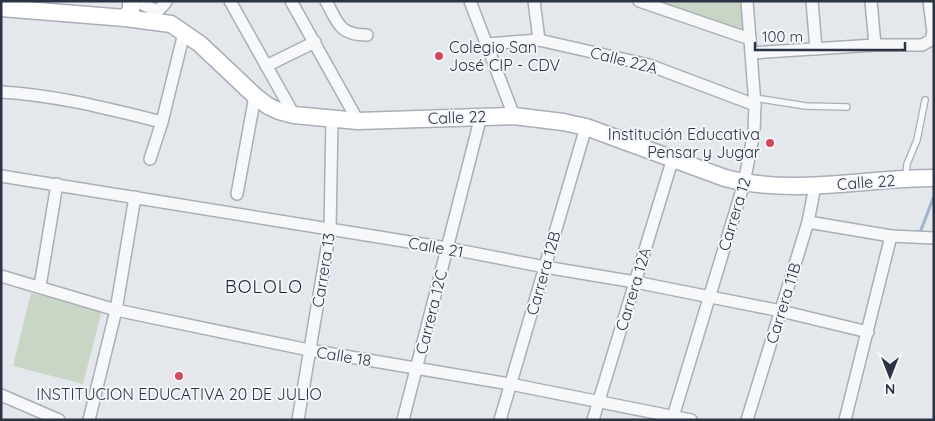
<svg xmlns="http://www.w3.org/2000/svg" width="935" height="421" font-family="Quicksand,sans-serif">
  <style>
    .green { fill: #c9d6c5 }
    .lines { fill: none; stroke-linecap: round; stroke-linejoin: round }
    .stream { stroke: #9fb4cc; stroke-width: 3 }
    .lane-casing { stroke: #a9aeb7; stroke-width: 8 }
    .street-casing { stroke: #a9aeb7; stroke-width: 14 }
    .secondary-casing { stroke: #a9aeb7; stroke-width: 19 }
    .lane { stroke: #f7f8fa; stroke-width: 5.5 }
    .street { stroke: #f7f8fa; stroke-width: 11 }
    .secondary { stroke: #fff; stroke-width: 16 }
    .poi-dot { fill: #d1495b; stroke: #f4f6f9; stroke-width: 2 }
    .labels { text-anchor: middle; stroke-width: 4; stroke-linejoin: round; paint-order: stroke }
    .poi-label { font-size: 16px; fill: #2b3445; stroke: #f4f6f9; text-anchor: start }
    .street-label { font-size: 16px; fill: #2b3445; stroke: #f4f6f9 }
    .neighbourhood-label { font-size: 18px; letter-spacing: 1px; fill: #1d2536; stroke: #f4f6f9 }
  </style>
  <rect width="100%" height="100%" fill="#e4e7ec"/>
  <g class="green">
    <path d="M639,1H747L750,39Z"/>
    <path d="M31,293L102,310L83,384L13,366Z"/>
  </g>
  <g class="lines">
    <path class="stream" d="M921,230L934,196"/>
    <defs>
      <g id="lane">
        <path d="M755,98L806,106L847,107"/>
        <path d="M906,177L907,164L917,140L925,100"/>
      </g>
      <g id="street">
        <path d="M136,1L157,11"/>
        <path d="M230,1L294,115"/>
        <path d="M291,1L358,121"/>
        <path d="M326,1C338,23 339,35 367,35"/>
        <path d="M470,1L514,116"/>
        <path d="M534,1L539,40"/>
        <path d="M639,1L750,39"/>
        <path d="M812,1L816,49"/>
        <path d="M871,1L875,45"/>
        <path d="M149,21L166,2"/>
        <path d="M487,44L539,40L649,65L755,105"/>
        <path d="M752,53L875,45H922L931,40L933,32L929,1"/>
        <path d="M266,66L315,42"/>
        <path d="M1,92C56,95 109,109 162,122"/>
        <path d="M150,159L162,122L184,33"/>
        <path d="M1,176L447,248L545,267L635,282L781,311L868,332"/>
        <path d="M237,194L255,96"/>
        <path d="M808,222L891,236L934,238"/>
        <path d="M1,276L116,310L309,350L510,384L691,420"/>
        <path d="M40,286L57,184"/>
        <path d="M1,395L59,420"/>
        <path d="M89,420L116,310L135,197"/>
        <path d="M298,420L330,230L332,120"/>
        <path d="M403,420L481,116"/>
        <path d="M500,420L586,127"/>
        <path d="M593,420L673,158"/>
        <path d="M672,420L744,183L754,132L755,105L747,1"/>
        <path d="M747,420L808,222L815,186"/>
        <path d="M845,420L891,236"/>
      </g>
      <g id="secondary">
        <path d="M1,8L125,18L171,24L200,44L255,96L268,106L279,111L294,115L358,121L514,116L563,122L586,127L725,178C794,196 864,178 934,178"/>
        <path d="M125,18L131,10V1"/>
      </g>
    </defs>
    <use href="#lane" class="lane-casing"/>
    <use href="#street" class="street-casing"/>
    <use href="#secondary" class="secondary-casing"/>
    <use href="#lane" class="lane"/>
    <use href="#street" class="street"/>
    <use href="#secondary" class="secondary"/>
  </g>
  <g class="poi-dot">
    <circle cx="439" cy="56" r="5"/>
    <circle cx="770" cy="143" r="5"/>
    <circle cx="179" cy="376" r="5"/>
  </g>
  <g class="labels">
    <g class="poi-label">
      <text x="449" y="53">Colegio San<tspan x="449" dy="18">José CIP - CDV</tspan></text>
      <text x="760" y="140" text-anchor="end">Institución Educativa<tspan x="760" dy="18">Pensar y Jugar</tspan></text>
      <text x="179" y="400" text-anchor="middle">INSTITUCION EDUCATIVA 20 DE JULIO</text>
    </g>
    <g class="street-label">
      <text transform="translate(624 60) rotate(14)" y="6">Calle 22A</text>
      <text transform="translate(457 117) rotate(-2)" y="6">Calle 22</text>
      <text transform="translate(866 182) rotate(-4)" y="6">Calle 22</text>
      <text transform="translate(734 214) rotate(-73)" y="6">Carrera 12</text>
      <text transform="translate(436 247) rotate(10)" y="6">Calle 21</text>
      <text transform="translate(323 270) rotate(-81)" y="6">Carrera 13</text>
      <text transform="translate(543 273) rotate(-74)" y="6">Carrera 12B</text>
      <text transform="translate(633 289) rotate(-73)" y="6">Carrera 12A</text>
      <text transform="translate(783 303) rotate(-73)" y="6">Carrera 11B</text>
      <text transform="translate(431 312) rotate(-76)" y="6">Carrera 12C</text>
      <text transform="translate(344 356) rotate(9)" y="6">Calle 18</text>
    </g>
    <g class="neighbourhood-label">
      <text x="264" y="293">BOLOLO</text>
    </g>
  </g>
  <rect width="935" height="421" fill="none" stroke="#2b3445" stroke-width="5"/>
  <g transform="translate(890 376) rotate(180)" stroke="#f4f6f9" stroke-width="4" paint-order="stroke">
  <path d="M0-4L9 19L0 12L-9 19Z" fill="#2b3445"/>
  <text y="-8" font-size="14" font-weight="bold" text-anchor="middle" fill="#2b3445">N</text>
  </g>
  <path d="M755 42v8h150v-8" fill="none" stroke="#2b3445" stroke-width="2.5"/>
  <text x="762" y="42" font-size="15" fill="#2b3445" stroke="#f4f6f9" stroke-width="4" paint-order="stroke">100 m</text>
</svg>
